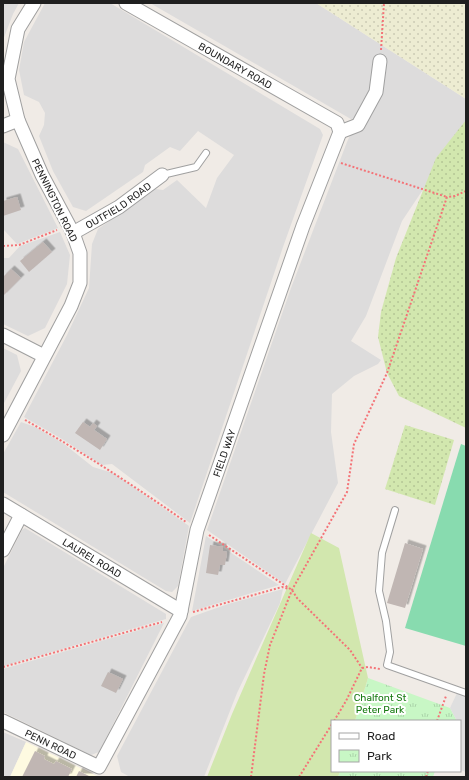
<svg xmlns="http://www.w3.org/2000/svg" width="469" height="780" font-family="Rubik,sans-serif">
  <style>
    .residential { fill: #dddcdc }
    .education { fill: #fefae1 }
    .farmland { fill: url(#farmland-dots) }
    .grass { fill: url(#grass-dots) }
    .park { fill: url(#park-tufts) }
    .garden { fill: #d2e7ae }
    .pitch { fill: #88dbaf }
    .parking { fill: #dfdfdf }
    .building { fill: #c0b6b3; filter: url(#shadow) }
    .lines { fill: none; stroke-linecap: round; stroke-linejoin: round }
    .lane-casing { stroke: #a0a0a0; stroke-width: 8 }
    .street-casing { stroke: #a0a0a0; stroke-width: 15 }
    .path { stroke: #f47377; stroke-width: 2; stroke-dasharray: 2 2; stroke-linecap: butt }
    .lane { stroke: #fff; stroke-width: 6 }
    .street { stroke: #fff; stroke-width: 13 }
    .labels { text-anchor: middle; stroke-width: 4; stroke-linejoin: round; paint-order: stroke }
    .street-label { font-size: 10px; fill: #1f1f1f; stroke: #fff }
    .park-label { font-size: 10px; fill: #167a10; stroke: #fff }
  </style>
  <defs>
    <pattern id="farmland-dots" width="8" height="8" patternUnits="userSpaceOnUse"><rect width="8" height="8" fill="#edecd2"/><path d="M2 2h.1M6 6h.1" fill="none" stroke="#cbcab4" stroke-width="1.8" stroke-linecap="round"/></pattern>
    <pattern id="grass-dots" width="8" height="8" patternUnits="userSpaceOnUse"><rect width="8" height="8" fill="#d2e7ae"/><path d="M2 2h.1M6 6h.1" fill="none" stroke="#b4c695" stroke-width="1.8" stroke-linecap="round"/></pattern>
    <pattern id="park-tufts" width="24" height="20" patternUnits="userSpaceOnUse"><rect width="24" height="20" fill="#c8f7c5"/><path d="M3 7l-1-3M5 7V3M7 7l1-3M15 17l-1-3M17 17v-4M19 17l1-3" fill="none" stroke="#abd3a9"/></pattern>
    <filter id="shadow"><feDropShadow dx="3.5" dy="-3.5" stdDeviation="0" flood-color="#0004"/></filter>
  </defs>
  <rect width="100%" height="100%" fill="#f0ebe6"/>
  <g class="residential">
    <path d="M3,3H19L13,14L3,40Z"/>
    <path d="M45,3H110L320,129L323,135L283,247L190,523L112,464L102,465L62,439L24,417L67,335L89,288L92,244L98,229L155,189L163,190L177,180L206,208L217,178L234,155L198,131L180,151L170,147L145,165L143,172L86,211L73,207L53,171L39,136L44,125L45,113L39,102L24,95L19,70L24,42Z"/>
    <path d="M150,3H316L466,99V125L402,221L366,316L351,341L381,360L378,364L354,376L332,394L331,432L338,483L285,584L207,530L291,288L347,142L356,122Z"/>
    <path d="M3,142L18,149L58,228L17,244L3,229Z"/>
    <path d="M60,232L70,255L67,284L45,328L28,336L3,324V258H9L20,246Z"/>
    <path d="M3,348L17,355L21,371L3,405Z"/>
    <path d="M21,422L35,427L64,444L93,467L113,473L189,526L178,586L172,592L166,591L3,492V454Z"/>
    <path d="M25,528L166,614V619L3,666V568L22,530Z"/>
    <path d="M206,536L279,585L192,611Z"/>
    <path d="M283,589L280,603L237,693L204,777H130L121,772L117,756L191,617L228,604Z"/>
    <path d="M164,623L99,752L91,755L3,712V669Z"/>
    <path d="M3,732L26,742L10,777H3Z"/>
  </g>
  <path class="education" d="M26,742L99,777H10Z"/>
  <path class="farmland" d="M316,3H466V99Z"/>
  <g class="grass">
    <path d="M466,120V428L399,396L387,373L378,337L381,312L396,258L436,158Z"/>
    <path d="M405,425L454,440L435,505L385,489Z"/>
  </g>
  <g class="park">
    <path d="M368,678L450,708L457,721H355Z"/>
    <path d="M340,771H435L433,777H338Z"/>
  </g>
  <path class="garden" d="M311,533L339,548L368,678L355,721H332V771H340L338,777H207L232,714Z"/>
  <path class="pitch" d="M461,444L466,446V646L405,628Z"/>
  <path class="parking" d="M457,693L466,697V772L460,770V721H457L450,708Z"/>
  <g class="building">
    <path d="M17,197L21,210L3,216V201Z"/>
    <path d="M43,242L52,252L29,272L20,261Z"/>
    <path d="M11,269L21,278L3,296V277Z"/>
    <path d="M83,422L90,427L93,423L97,426L94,430L107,439L100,450L75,433Z"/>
    <path d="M405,543L423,549L405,608L387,603Z"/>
    <path d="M210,545L223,547V551L227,552L225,565H220L218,575L206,573Z"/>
    <path d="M108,672L123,679L116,693L101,686Z"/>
    <path d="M35,751L45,756L44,759L54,764L56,761L72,769L68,777H22Z"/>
    <path d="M79,771L91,777H76Z"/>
  </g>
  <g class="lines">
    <defs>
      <g id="lane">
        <path d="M162,175L196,167L206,153"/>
        <path d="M395,510L382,553L379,591L386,621L390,652L387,665L466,693"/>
      </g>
      <g id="street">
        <path id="s1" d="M126,3L337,123L340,132"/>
        <path d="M3,126L18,120"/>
        <path d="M340,132L358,125L376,92L380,61"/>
        <path id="s2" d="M73,233L119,207L162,175"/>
        <path d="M3,335L44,356"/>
        <path d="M3,435L71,306L80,283V253L73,233L42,175L18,120L8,79L18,29L34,3"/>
        <path id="s3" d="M3,504L181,611"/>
        <path d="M3,550L21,515"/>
        <path id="s4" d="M3,721L99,767L180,616L197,530L303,226L340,132"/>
      </g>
    </defs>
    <use href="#lane" class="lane-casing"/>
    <use href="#street" class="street-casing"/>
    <g class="path">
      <path d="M381,50L384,3"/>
      <path d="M341,163L447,197"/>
      <path d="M3,246L19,245L57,230"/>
      <path d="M25,420C81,451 134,486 186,522"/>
      <path d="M209,535L292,590L297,598L350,650L362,668"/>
      <path d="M193,612L282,587L289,589"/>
      <path d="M3,667L162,622"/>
      <path d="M334,721L346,701L362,668L368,667L380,669"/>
      <path d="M437,721L446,696"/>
      <path d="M251,777L264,674L270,645L292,590L347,492L354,444L387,373L447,197L455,196L466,191"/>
      <path d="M299,777L332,724"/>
      <path d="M426,777L428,771"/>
    </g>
    <use href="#lane" class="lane"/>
    <use href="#street" class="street"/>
  </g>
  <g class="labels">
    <g class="street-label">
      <text dy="4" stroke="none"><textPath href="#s1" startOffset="126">BOUNDARY ROAD</textPath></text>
      <text transform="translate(55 200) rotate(64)" y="4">PENNINGTON ROAD</text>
      <text dy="4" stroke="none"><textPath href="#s2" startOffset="53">OUTFIELD ROAD</textPath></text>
      <text dy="4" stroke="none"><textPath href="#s4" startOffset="447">FIELD WAY</textPath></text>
      <text dy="4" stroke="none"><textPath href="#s3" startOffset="104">LAUREL ROAD</textPath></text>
      <text dy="4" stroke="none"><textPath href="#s4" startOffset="53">PENN ROAD</textPath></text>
    </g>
    <g class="park-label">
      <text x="380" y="701">Chalfont St<tspan x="380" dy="12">Peter Park</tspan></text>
    </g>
  </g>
  <rect width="469" height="780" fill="none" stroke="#1f1f1f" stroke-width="8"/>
  <rect x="331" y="720" width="130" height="52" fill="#ffffff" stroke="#a5a5a5"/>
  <rect x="339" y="733" width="20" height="6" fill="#ffffff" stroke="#a5a5a5"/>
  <text x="367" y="740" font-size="12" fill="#1f1f1f">Road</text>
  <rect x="339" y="750" width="20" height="12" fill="url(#park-tufts)" stroke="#a5a5a5"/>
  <text x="367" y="760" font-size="12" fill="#1f1f1f">Park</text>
</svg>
